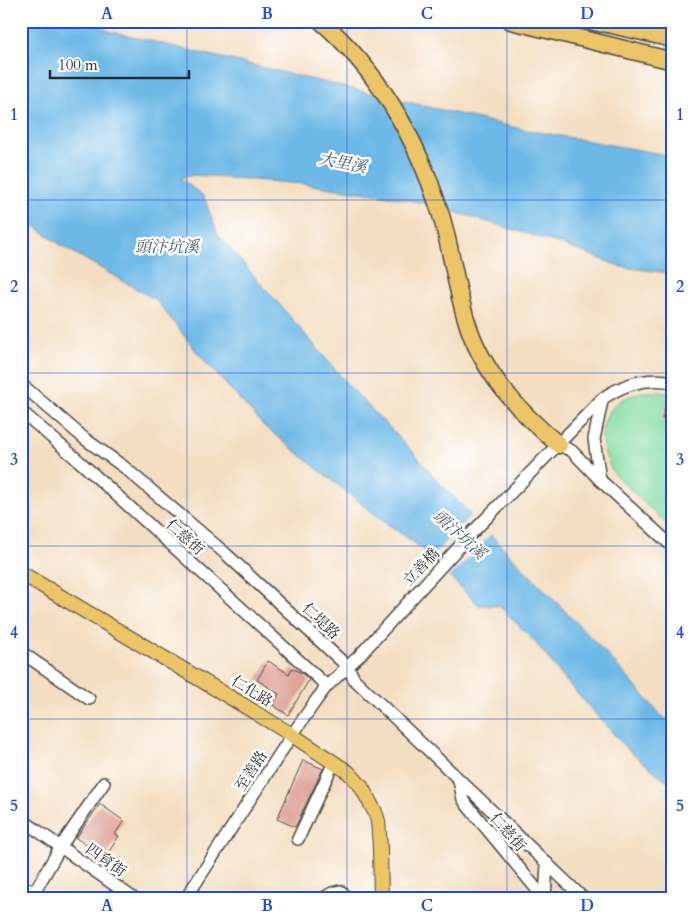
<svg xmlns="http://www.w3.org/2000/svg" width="694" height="919" font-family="Cardo,'Noto Serif TC',serif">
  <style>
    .green { fill: #82dba1; stroke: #568366 }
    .water { fill: #6cb8e6; stroke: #4c7288 }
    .pier { fill: #f4dec1 }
    .building { fill: #dea297 }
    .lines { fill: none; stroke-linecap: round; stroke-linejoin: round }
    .minor-casing { stroke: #494642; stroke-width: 14 }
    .major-casing { stroke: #494642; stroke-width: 16 }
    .highway-casing { stroke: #494642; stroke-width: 19 }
    .minor { stroke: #fff; stroke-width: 11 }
    .major { stroke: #edc569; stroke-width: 14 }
    .highway { stroke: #edc569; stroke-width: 16 }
    .grid { fill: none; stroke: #1d4ed8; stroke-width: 1; stroke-opacity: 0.55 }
    .labels { text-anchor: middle; stroke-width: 5; stroke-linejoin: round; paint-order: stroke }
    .street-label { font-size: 15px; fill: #2b2b2b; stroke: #fff }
    .water-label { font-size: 16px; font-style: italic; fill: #425c6c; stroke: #fff }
    .neatline { fill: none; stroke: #1d4ed8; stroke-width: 2 }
    .grid-label { font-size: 16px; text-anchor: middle; font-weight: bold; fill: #1d4ed8 }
  </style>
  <rect width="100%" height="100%" fill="#fff"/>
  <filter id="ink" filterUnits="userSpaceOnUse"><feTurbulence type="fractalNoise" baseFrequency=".02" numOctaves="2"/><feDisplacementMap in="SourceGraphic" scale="10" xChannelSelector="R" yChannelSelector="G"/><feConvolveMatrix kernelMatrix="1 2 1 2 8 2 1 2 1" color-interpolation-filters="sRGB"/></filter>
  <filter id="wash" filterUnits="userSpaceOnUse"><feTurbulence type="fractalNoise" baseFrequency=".0096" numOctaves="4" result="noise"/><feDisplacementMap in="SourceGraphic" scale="20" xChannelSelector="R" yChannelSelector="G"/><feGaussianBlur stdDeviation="1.12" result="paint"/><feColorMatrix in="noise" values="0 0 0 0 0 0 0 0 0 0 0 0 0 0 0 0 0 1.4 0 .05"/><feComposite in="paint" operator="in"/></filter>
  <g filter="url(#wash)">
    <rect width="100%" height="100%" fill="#f4dec1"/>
    <path class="green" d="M643,392H660L673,394V530L616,476C592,441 598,401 643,392Z"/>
    <path class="water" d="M21,21H89L109,31L521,129L673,156V287L669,273L622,267L558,243L428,204L389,196L303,184L193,175L180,178L204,197L218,235L280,305L351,388L414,453L437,480L604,651L661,715L673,725V786L628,750L567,682L535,642L499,606L478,605L420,547L383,521L264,426L200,356L156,300L62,246L21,216Z"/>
    <path class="pier" d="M473,513L492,533L448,579L429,559Z"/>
    <g id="blocks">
      <g class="building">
        <path d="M670,389H673V420L662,419Z"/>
        <path d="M268,661L289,674L292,668L303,674L309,680L288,715L273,705L279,694L257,680Z"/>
        <path d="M303,760L323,769L295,827L277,819Z"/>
        <path d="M100,804L124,821L115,834L119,836L105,858L76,838Z"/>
      </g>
    </g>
  </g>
  <g filter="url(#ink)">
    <use href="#blocks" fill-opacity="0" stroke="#494642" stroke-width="1"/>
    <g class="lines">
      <defs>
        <g id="minor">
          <path d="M579,21L601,26"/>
          <path d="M21,384L85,439L124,467L226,554L348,667L354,679L583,898"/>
          <path d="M21,411L79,461L327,686"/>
          <path d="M559,445L572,451L600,480L673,547"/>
          <path d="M600,480L594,439L602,401"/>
          <path d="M21,652L89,699"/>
          <path d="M459,780L463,799L467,805L544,898"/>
          <path d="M21,819L133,898"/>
          <path d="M298,839L334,762"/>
          <path d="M21,885L33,892"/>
          <path d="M31,898L61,846L104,783"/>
          <path d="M186,898L292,735L317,699L327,686L359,656L468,537L602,399C623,384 647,377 673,382"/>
          <path d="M323,898L332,893L340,891L344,894L345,898"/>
          <path d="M545,898L547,863"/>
        </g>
        <path id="major" d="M21,573L238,702L292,735L348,772L361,786L375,812L378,821L380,847L381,898"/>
        <g id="highway">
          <path d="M321,21C379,72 417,139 440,212C451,247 455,284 466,319C481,371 518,411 559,445"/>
          <path d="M511,21L673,61"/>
          <path d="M594,21L673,39"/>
        </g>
      </defs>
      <use href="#minor" class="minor-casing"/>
      <use href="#major" class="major-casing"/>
      <use href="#highway" class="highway-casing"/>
      <use href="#minor" class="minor"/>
      <use href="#major" class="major"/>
      <use href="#highway" class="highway"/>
    </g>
  </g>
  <path class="grid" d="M187,21V898M347,21V898M507,21V898M21,200H673M21,373H673M21,546H673M21,719H673"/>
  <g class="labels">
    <g class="street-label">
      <text transform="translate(185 537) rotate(42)" y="5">仁慈街</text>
      <text transform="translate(421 567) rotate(-47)" y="5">立善橋</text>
      <text transform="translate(321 621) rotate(43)" y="5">仁堤路</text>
      <text transform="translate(252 691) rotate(31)" y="5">仁化路</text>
      <text transform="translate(251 771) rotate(-57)" y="5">至善路</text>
      <text transform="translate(508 832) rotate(49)" y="5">仁慈街</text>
      <text transform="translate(106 860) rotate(35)" y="5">四育街</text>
    </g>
    <g class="water-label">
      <text transform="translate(343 162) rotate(11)" y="6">大里溪</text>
      <text x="167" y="252">頭汴坑溪</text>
      <text transform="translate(460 534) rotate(42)" y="6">頭汴坑溪</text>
    </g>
  </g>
  <rect width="694" height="919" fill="none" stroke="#fff" stroke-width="55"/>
  <path d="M50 70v8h139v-8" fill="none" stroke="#2b2b2b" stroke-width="2.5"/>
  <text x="58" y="70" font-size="15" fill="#2b2b2b" stroke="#ffffff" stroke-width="4" paint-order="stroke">100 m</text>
  <rect x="28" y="28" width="638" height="864" class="neatline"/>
  <g class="grid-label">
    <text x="107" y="19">A</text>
    <text x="267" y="19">B</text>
    <text x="427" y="19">C</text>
    <text x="587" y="19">D</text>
    <text x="14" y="120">1</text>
    <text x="680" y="120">1</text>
    <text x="14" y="292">2</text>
    <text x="680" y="292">2</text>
    <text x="14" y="465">3</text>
    <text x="680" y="465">3</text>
    <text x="14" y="638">4</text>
    <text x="680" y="638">4</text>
    <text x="14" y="811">5</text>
    <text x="680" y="811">5</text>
    <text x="107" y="911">A</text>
    <text x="267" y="911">B</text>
    <text x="427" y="911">C</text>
    <text x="587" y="911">D</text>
  </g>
</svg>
